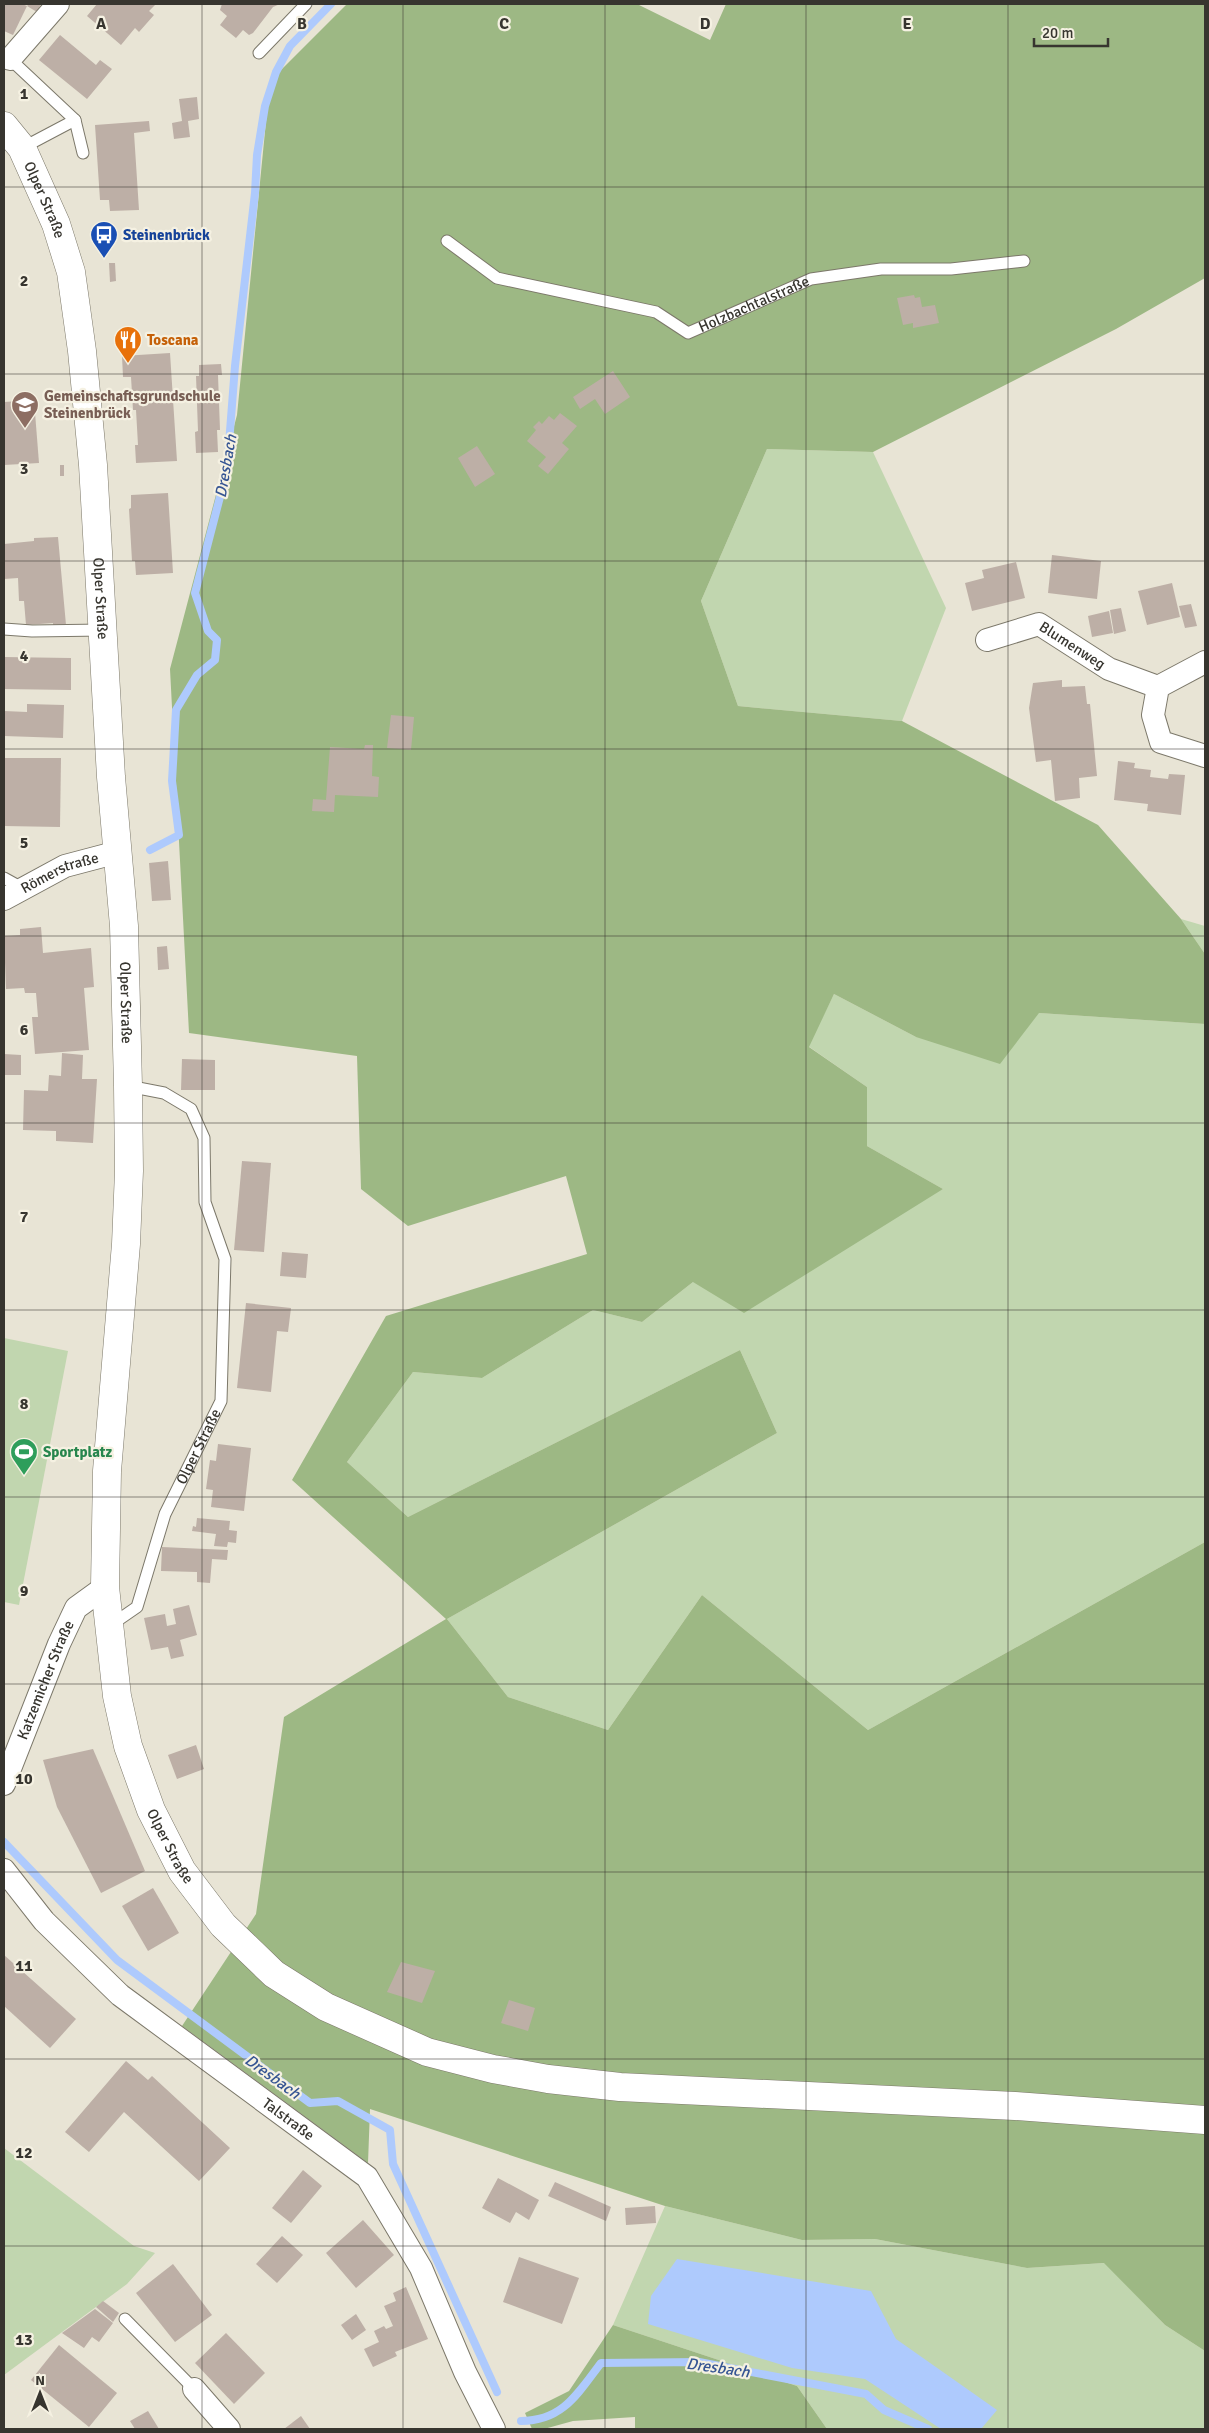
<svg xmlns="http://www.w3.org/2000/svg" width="1209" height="2433" font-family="Signika,sans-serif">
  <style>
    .green { fill: #c1d6af }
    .forest { fill: #9db884 }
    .water { fill: #aecafd }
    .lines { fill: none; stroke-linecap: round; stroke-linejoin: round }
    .stream { stroke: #aecafd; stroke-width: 8 }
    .building { fill: #bdafa6 }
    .lane-casing { stroke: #7c786a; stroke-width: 13 }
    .street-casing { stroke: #7c786a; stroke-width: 24 }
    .secondary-casing { stroke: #7c786a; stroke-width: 29 }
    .lane { stroke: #fff; stroke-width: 11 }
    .street { stroke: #fff; stroke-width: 22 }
    .secondary { stroke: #fff; stroke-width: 28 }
    .grid { fill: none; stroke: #37352f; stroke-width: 1; stroke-opacity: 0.55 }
    .labels { text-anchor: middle; stroke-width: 4.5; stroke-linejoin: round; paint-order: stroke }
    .street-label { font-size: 15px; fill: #37352f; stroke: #f5f1e2 }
    .transit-label { font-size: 15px; font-weight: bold; fill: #164399; stroke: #f5f1e2; text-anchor: start }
    .food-label { font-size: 15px; font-weight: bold; fill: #c56008; stroke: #f5f1e2; text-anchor: start }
    .education-label { font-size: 15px; font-weight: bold; fill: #785e54; stroke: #f5f1e2; text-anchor: start }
    .leisure-label { font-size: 15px; font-weight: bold; fill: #27864d; stroke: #f5f1e2; text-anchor: start }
    .water-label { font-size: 16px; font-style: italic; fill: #365593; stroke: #f5f1e2 }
    .grid-label { font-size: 16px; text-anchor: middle; font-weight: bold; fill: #37352f; stroke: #f5f1e2; stroke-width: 4.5; stroke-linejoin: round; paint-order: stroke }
  </style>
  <rect width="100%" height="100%" fill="#e8e4d5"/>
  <g class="green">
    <path d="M767,449L873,452L946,608L902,721L738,706L701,601Z"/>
    <path d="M1181,919L1205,926V954Z"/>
    <path d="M834,994L916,1037L1039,1013L1205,1024V1542L868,1730L702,1595L608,1730L508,1697L447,1619L777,1433L740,1350L408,1517L347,1462L413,1372L482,1378L593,1310L642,1322L693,1282L943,1189L867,1146V1087L808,1046Z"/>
    <path d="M4,1338L68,1351L19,1605L4,1602Z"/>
    <path d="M4,2148L134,2246L155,2253L127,2284L4,2375Z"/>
    <path d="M665,2206L802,2240L875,2239L1027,2268L1105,2263L1165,2325L1205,2351V2429H827L797,2386L613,2325Z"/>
  </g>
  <g class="forest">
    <path d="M347,4H637L710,40L726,4H1205V278L1116,329L873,452L767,449L701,601L738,706L902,721L1098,825L1181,919L1205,954V1024L1039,1013L1000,1064L916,1037L834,994L809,1047L867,1087V1146L943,1189L744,1313L693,1282L642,1322L593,1310L482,1378L413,1372L347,1462L408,1517L740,1350L777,1433L447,1619L508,1697L608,1730L702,1595L868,1730L1205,1542V2351L1165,2325L1104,2263L1027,2268L875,2239L802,2240L665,2206L370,2109L368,2163L182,2026L256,1914L284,1717L446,1619L292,1480L386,1316L587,1254L566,1176L408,1226L361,1189L357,1056L189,1033L170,669L237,415L270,81Z"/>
    <path d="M613,2325L797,2386L827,2429H635V2417L573,2421L544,2429H532L525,2413L569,2391Z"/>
  </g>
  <path class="water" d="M677,2259L871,2291L896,2339L997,2410L981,2429H941L865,2379L792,2368L648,2324L651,2296Z"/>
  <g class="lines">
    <g class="stream">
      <path d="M150,850L179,835L172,781L176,710L197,675L215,660L217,640L208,631L195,593L227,470L235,366L255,193L257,155L265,106L276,72L290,46L331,4"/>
      <path d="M4,1842L117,1960L310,2103L338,2101L390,2130L393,2164L497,2392"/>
      <path d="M521,2421C563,2421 578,2393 601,2363L699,2362L866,2394L884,2410L928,2429"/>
    </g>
  </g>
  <g class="building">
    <path d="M4,4H22L27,6L13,35L4,31Z"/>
    <path d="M29,4H41L37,12L27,6Z"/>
    <path d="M97,4H156L149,11L154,15L139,32L135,28L121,45L87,16Z"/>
    <path d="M222,4H280L273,7L253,33L249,35L243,30L236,38L220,25L227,16L220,10Z"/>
    <path d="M60,35L96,65L100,60L112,69L87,99L39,60Z"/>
    <path d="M197,97L199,119L188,121L190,137L174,139L172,123L182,121L179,99Z"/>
    <path d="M149,121L150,131L134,133L139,210L110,211L109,200H100L95,125Z"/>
    <path d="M109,263H115L116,281L110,282Z"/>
    <path d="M914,295L915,298L920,297L922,307L935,305L939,323L913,328V323L903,325L897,298Z"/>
    <path d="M170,353L177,461L136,463L135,445H138L136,410H133L131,377H123L122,356Z"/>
    <path d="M221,364L222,375H218L220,430H217L218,452L196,453L195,432L198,431L196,376H199V365Z"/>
    <path d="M613,371L630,397L605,414L595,399L580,409L573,397Z"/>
    <path d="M34,400L39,463L4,465V402Z"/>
    <path d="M560,413L577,426L562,443L569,449L548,474L538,466L546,457L527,441L536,430L533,427L539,421L542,424L549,416L554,420Z"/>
    <path d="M477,446L495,474L475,487L458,458Z"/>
    <rect x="60" y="465" width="4" height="11"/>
    <path d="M168,493L173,573L136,575L135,561H132L129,509L131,508V495Z"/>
    <path d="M58,537L66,625L53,626V623L26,625L24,601H19L18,578L4,579V544L34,541V538Z"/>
    <path d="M1052,555L1101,561L1097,599L1048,593Z"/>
    <path d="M1016,562L1025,598L972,611L965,583L984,578L982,570Z"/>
    <path d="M1172,583L1180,617L1147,625L1138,591Z"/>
    <path d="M1191,604L1197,626L1185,628L1179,606Z"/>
    <path d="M1121,608L1126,631L1114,634L1110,610Z"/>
    <path d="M1109,611L1113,633L1092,637L1088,616Z"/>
    <path d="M4,657L71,658V690L4,689Z"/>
    <path d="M1062,680V687L1085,686L1087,704H1090L1097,776L1079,778L1080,798L1055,801L1051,760L1036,762L1029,708L1033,683Z"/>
    <path d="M27,704L64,705L63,738L4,736V711L27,712Z"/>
    <path d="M391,715L414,717L411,750L387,748Z"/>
    <path d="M365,745H373L372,776L379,777L378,797L335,795L334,812L312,811L313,799L326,800L330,747L364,749Z"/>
    <path d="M4,758H61L60,827L4,826Z"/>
    <path d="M1118,761L1135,763L1134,768L1151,770L1150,777L1168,779L1169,774L1185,775L1181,815L1147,811L1148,804L1114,800Z"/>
    <path d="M168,861L171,900L152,901L149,863Z"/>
    <path d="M41,927L43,953L91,948L94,987L84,988L89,1050L35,1054L32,1017H38L36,993H25L24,988L6,989L4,936L20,935V929Z"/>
    <path d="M167,946L169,969L158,970L157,947Z"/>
    <path d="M62,1053L83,1055L82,1079H97L93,1143L56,1141V1131L23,1130L24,1090L48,1091L49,1075L61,1076Z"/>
    <path d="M4,1054L21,1055V1075H4Z"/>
    <path d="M182,1059L215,1060V1090H181Z"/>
    <path d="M242,1161L271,1163L264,1252L234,1250Z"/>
    <path d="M282,1252L308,1254L306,1278L280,1276Z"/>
    <path d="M246,1303L291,1308L288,1332L277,1331L271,1392L237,1388Z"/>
    <path d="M218,1444L251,1448L244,1511L211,1507L213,1490L206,1489L210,1460L216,1461Z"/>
    <path d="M197,1518L230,1521L229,1530L237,1531L236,1543L228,1542L227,1547L214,1546L216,1534L192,1531L193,1526L196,1527Z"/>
    <path d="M162,1547L228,1550L227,1560L212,1559L210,1583L197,1582V1572L161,1571Z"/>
    <path d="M189,1605L197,1635L180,1640L184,1656L171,1659L168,1647L151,1650L144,1618L165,1614L167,1626L176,1624L173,1609Z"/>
    <path d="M196,1745L204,1769L177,1779L168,1755Z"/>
    <path d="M93,1749L145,1871L101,1893L57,1807L43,1760Z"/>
    <path d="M153,1888L179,1933L148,1951L122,1906Z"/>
    <path d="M4,1955L76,2019L50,2048L4,2006Z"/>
    <path d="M401,1962L435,1971L422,2003L387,1992Z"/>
    <path d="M509,2000L535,2008L528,2031L501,2023Z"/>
    <path d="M126,2061L148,2080L152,2076L230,2148L199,2181L124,2112L89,2152L65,2132Z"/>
    <path d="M303,2170L322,2186L291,2223L272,2208Z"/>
    <path d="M498,2178L539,2200L529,2220L516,2212L510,2223L482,2208Z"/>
    <path d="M555,2182L611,2207L606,2221L548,2196Z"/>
    <path d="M655,2206L656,2223L626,2225L625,2208Z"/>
    <path d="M363,2220L394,2255L356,2288L326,2253Z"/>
    <path d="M282,2236L303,2255L277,2283L256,2264Z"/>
    <path d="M519,2257L579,2278L562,2324L503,2302Z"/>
    <path d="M173,2264L212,2315L175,2342L136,2293Z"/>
    <path d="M406,2287L428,2339L395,2352L397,2356L373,2367L364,2349L379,2342L374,2331L384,2326L386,2329L393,2326L384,2306L396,2301L393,2293Z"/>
    <path d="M103,2301L119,2313L113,2322L96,2307Z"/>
    <path d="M95,2309L113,2323L99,2342L92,2337L84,2348L62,2333Z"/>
    <path d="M356,2314L366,2330L352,2340L341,2325Z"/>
    <path d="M226,2333L265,2373L234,2404L195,2363Z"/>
    <path d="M59,2345L117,2393L89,2427L31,2380Z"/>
    <path d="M148,2411L159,2429H135L130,2421Z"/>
    <path d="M301,2416L310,2429H284Z"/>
  </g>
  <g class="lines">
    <defs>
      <g id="lane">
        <path d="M259,53L306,4"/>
        <path d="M10,59L75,120L83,153"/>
        <path d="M22,148L75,120"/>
        <path id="s1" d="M447,241L497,278L656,312L688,333L811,279L881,269H951L1024,261"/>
        <path d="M4,629L32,631L103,630"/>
        <path d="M4,878L22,888"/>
        <path id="s2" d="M111,1625L137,1607L165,1514L221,1401L225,1259L205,1202L204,1138L191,1109L164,1093L128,1086"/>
        <path d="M125,2319L194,2389"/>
      </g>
      <g id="street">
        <path d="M10,59L58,4"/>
        <path id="s3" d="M987,640L1039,624L1109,669L1158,687"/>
        <path d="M1205,662L1158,687L1153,715L1161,742L1205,756"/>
        <path id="s4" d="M4,899L65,866L118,852"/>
        <path id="s5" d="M4,1784L59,1644L76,1608L105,1587"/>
        <path id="s6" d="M4,1870L44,1921L120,1995L367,2177L421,2268L465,2372L494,2429"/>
        <path d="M194,2389L229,2429"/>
      </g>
      <g id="secondary">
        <path id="s7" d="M4,126L22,148L56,224L71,272L82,351L93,465L111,777L124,926L128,1086L129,1171L126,1244L107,1471L105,1587L117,1696L128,1746L151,1810L182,1871L223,1925L274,1974L326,2007L427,2052L493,2069L548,2079L620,2087L1015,2106L1205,2120"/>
      </g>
    </defs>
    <use href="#lane" class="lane-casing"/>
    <use href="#street" class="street-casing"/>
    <use href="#secondary" class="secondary-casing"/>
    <use href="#lane" class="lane"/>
    <use href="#street" class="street"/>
    <use href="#secondary" class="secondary"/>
  </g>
  <path class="grid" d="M202,4V2429M403,4V2429M605,4V2429M806,4V2429M1008,4V2429M4,187H1205M4,374H1205M4,561H1205M4,749H1205M4,936H1205M4,1123H1205M4,1310H1205M4,1497H1205M4,1684H1205M4,1872H1205M4,2059H1205M4,2246H1205"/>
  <defs>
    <symbol id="bus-pin" viewBox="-11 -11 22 30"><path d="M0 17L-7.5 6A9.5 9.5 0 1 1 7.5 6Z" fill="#1a4fb4" stroke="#f5f1e2"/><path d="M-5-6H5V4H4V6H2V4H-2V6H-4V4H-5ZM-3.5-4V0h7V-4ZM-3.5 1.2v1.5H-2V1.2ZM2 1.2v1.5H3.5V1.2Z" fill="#fff"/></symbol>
    <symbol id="restaurant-pin" viewBox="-11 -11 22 30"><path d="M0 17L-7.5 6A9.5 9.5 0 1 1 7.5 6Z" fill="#e8710a" stroke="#f5f1e2"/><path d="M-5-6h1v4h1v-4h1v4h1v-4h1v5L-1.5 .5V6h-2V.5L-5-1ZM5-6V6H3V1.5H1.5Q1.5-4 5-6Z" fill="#fff"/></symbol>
    <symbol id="school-pin" viewBox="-11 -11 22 30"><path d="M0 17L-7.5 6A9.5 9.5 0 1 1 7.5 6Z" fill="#8d6e63" stroke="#f5f1e2"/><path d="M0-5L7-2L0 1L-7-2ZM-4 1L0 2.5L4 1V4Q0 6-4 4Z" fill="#fff"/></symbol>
    <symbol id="stadium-pin" viewBox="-11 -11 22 30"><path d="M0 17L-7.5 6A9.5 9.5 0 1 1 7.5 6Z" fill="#2e9e5b" stroke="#f5f1e2"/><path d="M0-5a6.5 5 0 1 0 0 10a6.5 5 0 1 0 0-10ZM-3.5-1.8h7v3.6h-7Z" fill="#fff"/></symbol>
  </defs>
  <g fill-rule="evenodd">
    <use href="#bus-pin" x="88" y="219" width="32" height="43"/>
    <use href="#restaurant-pin" x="112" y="324" width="32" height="43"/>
    <use href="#school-pin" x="9" y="389" width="32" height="43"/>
    <use href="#stadium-pin" x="8" y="1436" width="32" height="43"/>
  </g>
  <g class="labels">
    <g class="street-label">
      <text dy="5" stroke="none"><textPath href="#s7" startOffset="85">Olper Straße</textPath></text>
      <text dy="5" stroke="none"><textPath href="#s1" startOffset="335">Holzbachtalstraße</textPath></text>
      <text dy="5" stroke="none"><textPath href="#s7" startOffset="490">Olper Straße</textPath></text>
      <text dy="5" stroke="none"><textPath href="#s3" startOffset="94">Blumenweg</textPath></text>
      <text dy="5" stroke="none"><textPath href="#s4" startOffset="62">Römerstraße</textPath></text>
      <text dy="5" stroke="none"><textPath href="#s7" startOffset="895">Olper Straße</textPath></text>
      <text dy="5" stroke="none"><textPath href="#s2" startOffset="204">Olper Straße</textPath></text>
      <text dy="5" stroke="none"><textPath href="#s5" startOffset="112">Katzemicher Straße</textPath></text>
      <text dy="5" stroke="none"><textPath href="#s7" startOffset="1750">Olper Straße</textPath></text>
      <text dy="5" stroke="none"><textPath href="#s6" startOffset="380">Talstraße</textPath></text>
    </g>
    <g class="transit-label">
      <text x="123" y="240">Steinenbrück</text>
    </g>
    <g class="food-label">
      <text x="147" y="345">Toscana</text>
    </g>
    <g class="education-label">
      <text x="44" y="401">Gemeinschaftsgrundschule<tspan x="44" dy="17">Steinenbrück</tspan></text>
    </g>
    <g class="leisure-label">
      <text x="43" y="1457">Sportplatz</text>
    </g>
    <g class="water-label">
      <text transform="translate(225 466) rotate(-80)" y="6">Dresbach</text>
      <text transform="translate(273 2076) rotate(36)" y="6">Dresbach</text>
      <text transform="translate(718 2367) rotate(8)" y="6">Dresbach</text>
    </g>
  </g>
  <g class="grid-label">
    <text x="101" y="29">A</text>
    <text x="302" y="29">B</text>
    <text x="504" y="29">C</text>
    <text x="705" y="29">D</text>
    <text x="907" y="29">E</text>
    <text x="24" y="99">1</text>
    <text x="24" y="286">2</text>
    <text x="24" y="474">3</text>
    <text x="24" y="661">4</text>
    <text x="24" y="848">5</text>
    <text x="24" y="1035">6</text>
    <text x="24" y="1222">7</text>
    <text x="24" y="1409">8</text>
    <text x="24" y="1596">9</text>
    <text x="24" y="1784">10</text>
    <text x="24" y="1971">11</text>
    <text x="24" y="2158">12</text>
    <text x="24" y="2345">13</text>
  </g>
  <rect width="1209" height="2433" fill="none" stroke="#37352f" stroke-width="10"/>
  <g transform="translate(40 2393)" stroke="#f5f1e2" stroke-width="4" paint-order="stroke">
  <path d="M0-4L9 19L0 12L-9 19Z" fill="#37352f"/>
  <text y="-8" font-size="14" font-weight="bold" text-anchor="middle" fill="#37352f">N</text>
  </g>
  <path d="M1034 38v8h74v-8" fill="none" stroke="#37352f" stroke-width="2.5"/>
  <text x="1042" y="38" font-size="15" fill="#37352f" stroke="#f5f1e2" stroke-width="4" paint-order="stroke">20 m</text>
</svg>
